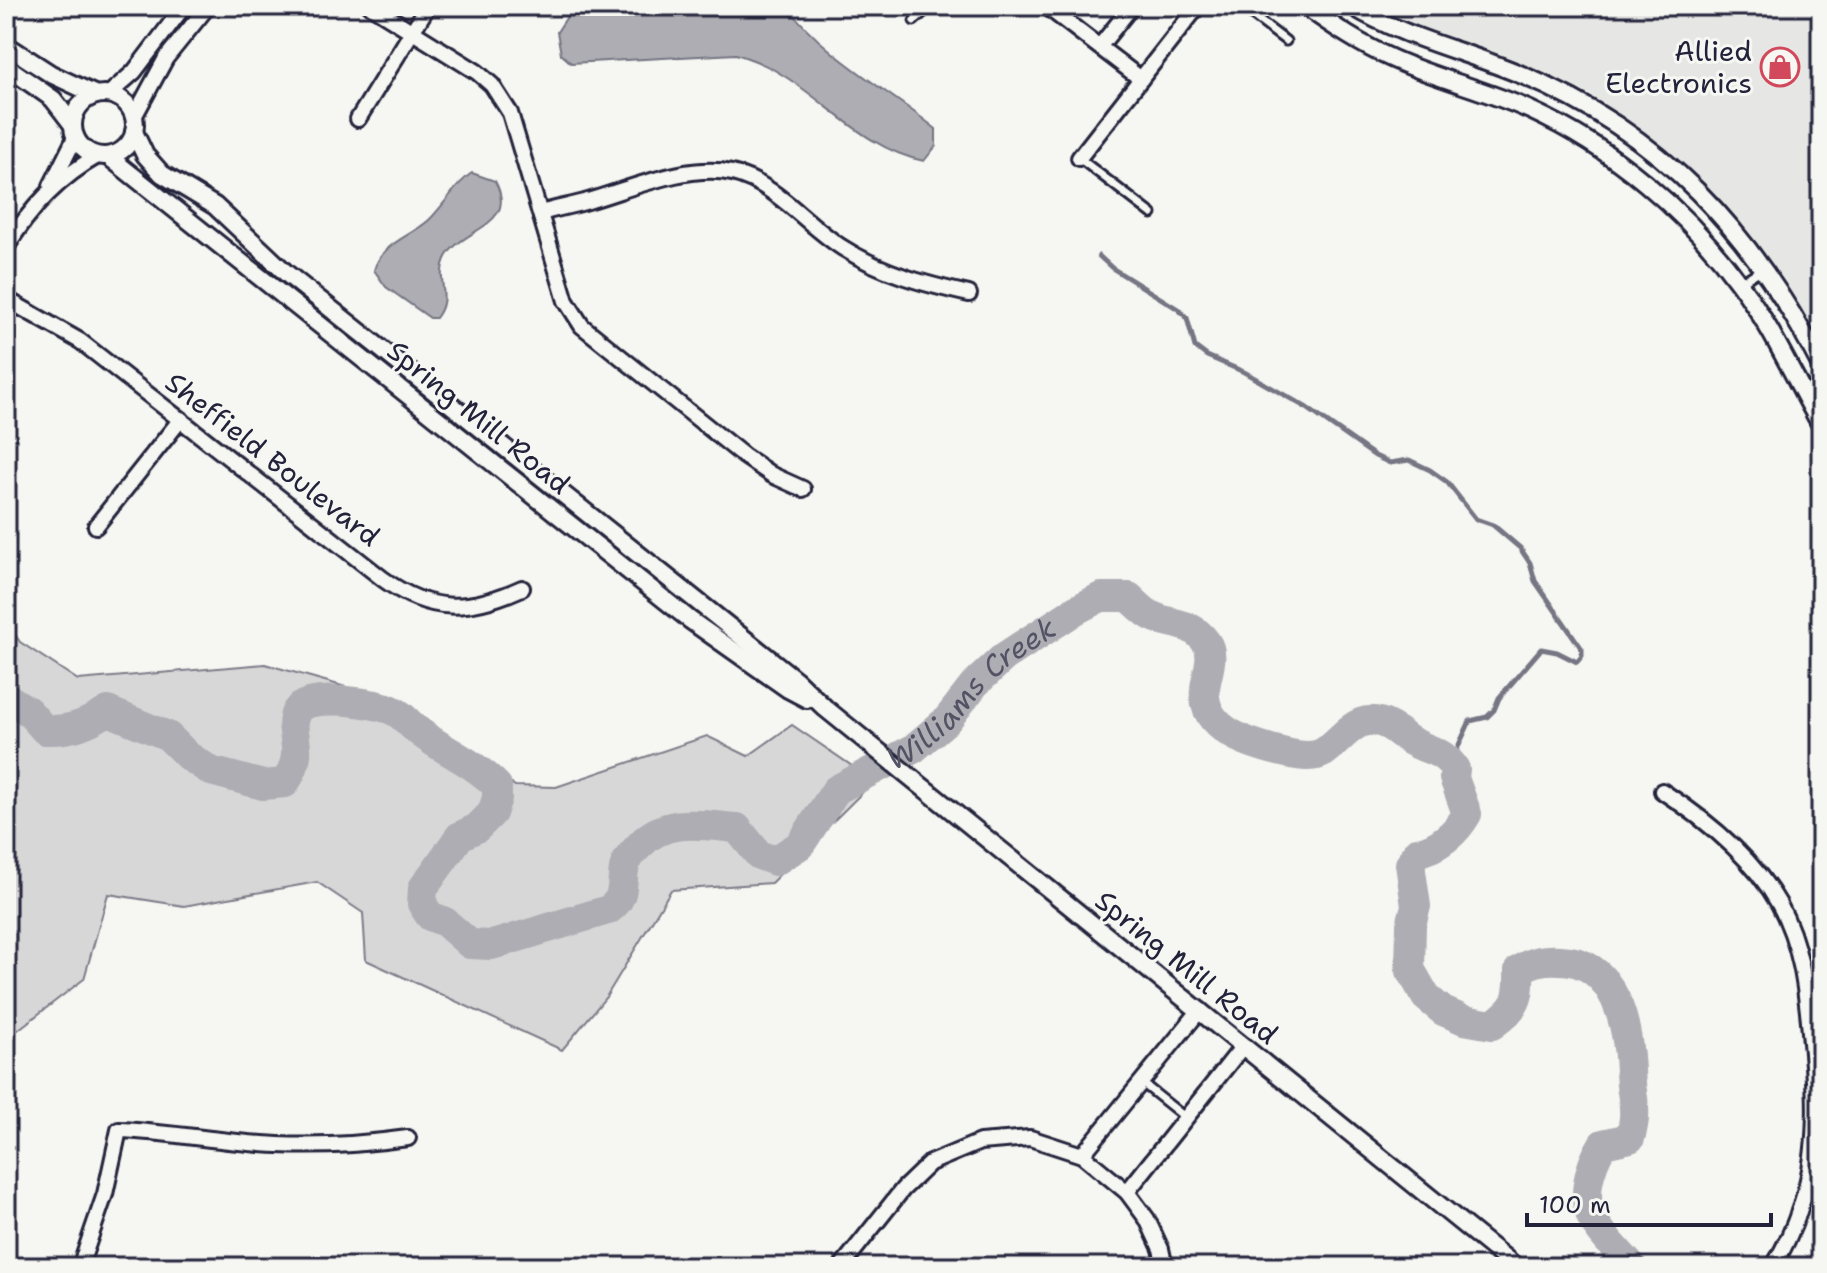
<svg xmlns="http://www.w3.org/2000/svg" width="1827" height="1273" font-family="'Shantell Sans',sans-serif">
  <style>
    .built { fill: #e6e6e4 }
    .green { fill: #d7d7d7; stroke: #7c7c89; stroke-width: 2 }
    .water { fill: #adadb3; stroke: #757583; stroke-width: 2 }
    .lines { fill: none; stroke-linecap: round; stroke-linejoin: round }
    .stream { stroke: #757583; stroke-width: 5 }
    .river { stroke: #adadb3; stroke-width: 30 }
    .service-casing { stroke: #22223b; stroke-width: 13 }
    .minor-casing { stroke: #22223b; stroke-width: 20 }
    .tertiary-casing { stroke: #22223b; stroke-width: 22 }
    .service { stroke: #f6f6f2; stroke-width: 7 }
    .minor { stroke: #f6f6f2; stroke-width: 14 }
    .tertiary { stroke: #f6f6f2; stroke-width: 16 }
    .labels { text-anchor: middle; stroke-width: 6; stroke-linejoin: round; paint-order: stroke }
    .poi-label { font-size: 28px; fill: #22223b; stroke: #f6f6f2; text-anchor: end }
    .street-label { font-size: 28px; fill: #22223b; stroke: #f6f6f2 }
    .water-label { font-size: 30px; font-style: italic; fill: #535365; stroke: #f6f6f2 }
  </style>
  <rect width="100%" height="100%" fill="#f6f6f2"/>
  <filter id="ink" filterUnits="userSpaceOnUse"><feTurbulence type="fractalNoise" baseFrequency=".0125" numOctaves="2"/><feDisplacementMap in="SourceGraphic" scale="16" xChannelSelector="R" yChannelSelector="G"/><feConvolveMatrix kernelMatrix="1 2 1 2 8 2 1 2 1" color-interpolation-filters="sRGB"/></filter>
  <g filter="url(#ink)">
    <path class="built" d="M1375,6H1821V348L1785,281L1745,226L1656,141L1591,95L1507,56L1407,22Z"/>
    <path class="green" d="M6,621L20,642L78,680L265,664L402,703L515,786L556,787L707,736L748,756L792,725L874,781L771,883L671,890L606,997L562,1050L366,960L363,913L317,882L184,906L108,894L84,979L6,1039Z"/>
    <g class="water">
      <path d="M574,6H787C825,57 887,89 936,129V146L924,161C867,150 829,103 781,74C767,65 752,59 736,54L571,63L561,54L557,32Z"/>
      <path d="M472,173L495,181C520,227 459,228 445,259C435,281 453,296 436,318H430L386,287L374,270C382,243 410,237 429,220C444,206 455,184 472,173Z"/>
    </g>
    <g class="lines">
      <path class="stream" d="M1099,256L1112,268L1178,309L1187,318L1195,347L1207,356L1244,372L1307,408L1375,456L1390,463L1409,460L1430,470L1447,482L1476,519L1493,525L1520,548L1530,563L1535,581L1582,649V656L1577,662L1557,652L1541,649L1499,698L1494,710L1487,717L1470,721L1451,762"/>
      <path class="river" id="s1" d="M6,697L28,711L45,730C71,731 87,724 108,711L168,736L188,756L211,771L263,785L285,783C291,774 295,766 296,755C298,740 287,720 299,708C313,694 377,702 394,711C403,715 409,724 417,730C443,751 474,762 497,786V798L492,813L477,828L460,836L423,888L422,904L430,916L445,922L470,944L492,945L608,910C627,897 620,885 625,865C627,858 635,850 640,845C665,817 703,825 737,828L759,855L775,861L800,845L836,790L913,749L947,720L975,684L1004,657L1076,610L1101,597H1129C1136,603 1144,612 1152,616C1172,626 1190,620 1206,642C1216,656 1206,674 1205,689C1201,730 1250,744 1282,752C1294,755 1313,759 1324,752C1346,737 1358,708 1391,727C1398,731 1404,737 1411,741C1430,752 1443,750 1455,769L1454,778L1467,814C1457,832 1438,849 1417,852L1410,864L1416,906L1411,925L1410,969L1426,997L1443,1011L1464,1020L1492,1025C1517,1008 1520,999 1519,970C1532,961 1544,959 1560,960C1616,961 1628,1026 1630,1071C1631,1100 1639,1108 1630,1138L1603,1144C1590,1165 1579,1200 1595,1223C1605,1239 1620,1253 1632,1267"/>
      <defs>
        <g id="service">
          <path d="M1240,6L1286,41"/>
          <path d="M914,21L931,6"/>
          <path d="M1079,158L1152,214"/>
          <path d="M1740,283L1762,269"/>
          <path d="M1141,1082L1186,1118"/>
        </g>
        <g id="minor">
          <path d="M371,6L477,72L492,85L510,113L566,301L582,326L744,456L772,475L803,489"/>
          <path d="M1046,6L1141,79"/>
          <path d="M1100,46L1132,6"/>
          <path d="M109,94L134,72L184,6"/>
          <path d="M134,117L166,58L208,6"/>
          <path d="M358,119L428,6"/>
          <path d="M1079,158L1198,6"/>
          <path d="M51,186L76,136"/>
          <path d="M541,213C556,208 572,206 588,201C630,189 688,163 732,173C776,183 806,225 843,248C882,273 924,284 969,294"/>
          <path d="M6,248C29,209 60,177 99,155"/>
          <path d="M6,299L80,341L383,579C431,614 469,612 522,588"/>
          <path d="M96,526L181,419"/>
          <path d="M1662,791C1705,819 1753,858 1779,904C1801,944 1806,988 1810,1032C1819,1120 1820,1188 1773,1267"/>
          <path d="M1082,1155L1200,1010"/>
          <path d="M1127,1192L1243,1046"/>
          <path d="M80,1267L105,1194L119,1130C172,1132 225,1143 278,1145C322,1147 365,1144 408,1138"/>
          <path d="M841,1267L903,1189L930,1163L980,1142L1030,1138L1082,1155L1127,1192L1147,1219L1161,1249L1165,1267"/>
        </g>
        <g id="tertiary">
          <path d="M1305,6C1333,26 1361,45 1393,59C1438,79 1486,90 1530,110C1613,148 1686,210 1739,283C1772,327 1794,378 1821,425"/>
          <path d="M1352,6C1404,38 1466,51 1522,75C1662,133 1753,233 1821,366"/>
          <path d="M6,45L51,74L96,95"/>
          <path d="M6,66L53,99L73,125"/>
          <circle cx="104" cy="125" r="31"/>
          <path d="M134,132L145,155L162,174L215,206L286,273L796,680L825,708L1516,1267"/>
          <path d="M108,156L690,620L788,689L807,699"/>
        </g>
      </defs>
      <use href="#service" class="service-casing"/>
      <use href="#minor" class="minor-casing"/>
      <use href="#tertiary" class="tertiary-casing"/>
      <use href="#service" class="service"/>
      <use href="#minor" class="minor"/>
      <use href="#tertiary" class="tertiary"/>
    </g>
  </g>
  <defs>
    <symbol id="shop-ring" viewBox="-11 -11 22 22"><circle r="9.5" fill="#f6f6f2" stroke="#d1495b" stroke-width="1.5"/><path d="M-5-2.5h2.3a2.7 3.5 0 0 1 5.4 0H5L5.5 6h-11ZM-1.5-2.5h3a1.5 2.3 0 0 0-3 0Z" fill="#d1495b"/></symbol>
  </defs>
  <g fill-rule="evenodd">
    <use href="#shop-ring" x="1758" y="45" width="44" height="44"/>
  </g>
  <g class="labels">
    <g class="poi-label">
      <text x="1752" y="61">Allied<tspan x="1752" dy="32">Electronics</tspan></text>
    </g>
    <g class="street-label">
      <text transform="translate(479 417) rotate(39)" y="10">Spring Mill Road</text>
      <text transform="translate(273 459) rotate(38)" y="10">Sheffield Boulevard</text>
      <text transform="translate(1187 967) rotate(39)" y="10">Spring Mill Road</text>
    </g>
    <g class="water-label">
      <text dy="10" stroke="none"><textPath href="#s1" startOffset="1468">Williams Creek</textPath></text>
    </g>
  </g>
  <rect width="1827" height="1273" fill="none" stroke="#f6f6f2" stroke-width="32"/>
  <rect x="16" y="16" width="1795" height="1241" fill="none" stroke="#22223b" stroke-width="3" filter="url(#ink)"/>
  <path d="M1527 1213v12h244v-12" fill="none" stroke="#22223b" stroke-width="4"/>
  <text x="1539" y="1213" font-size="24" fill="#22223b" stroke="#f6f6f2" stroke-width="6" paint-order="stroke">100 m</text>
</svg>
